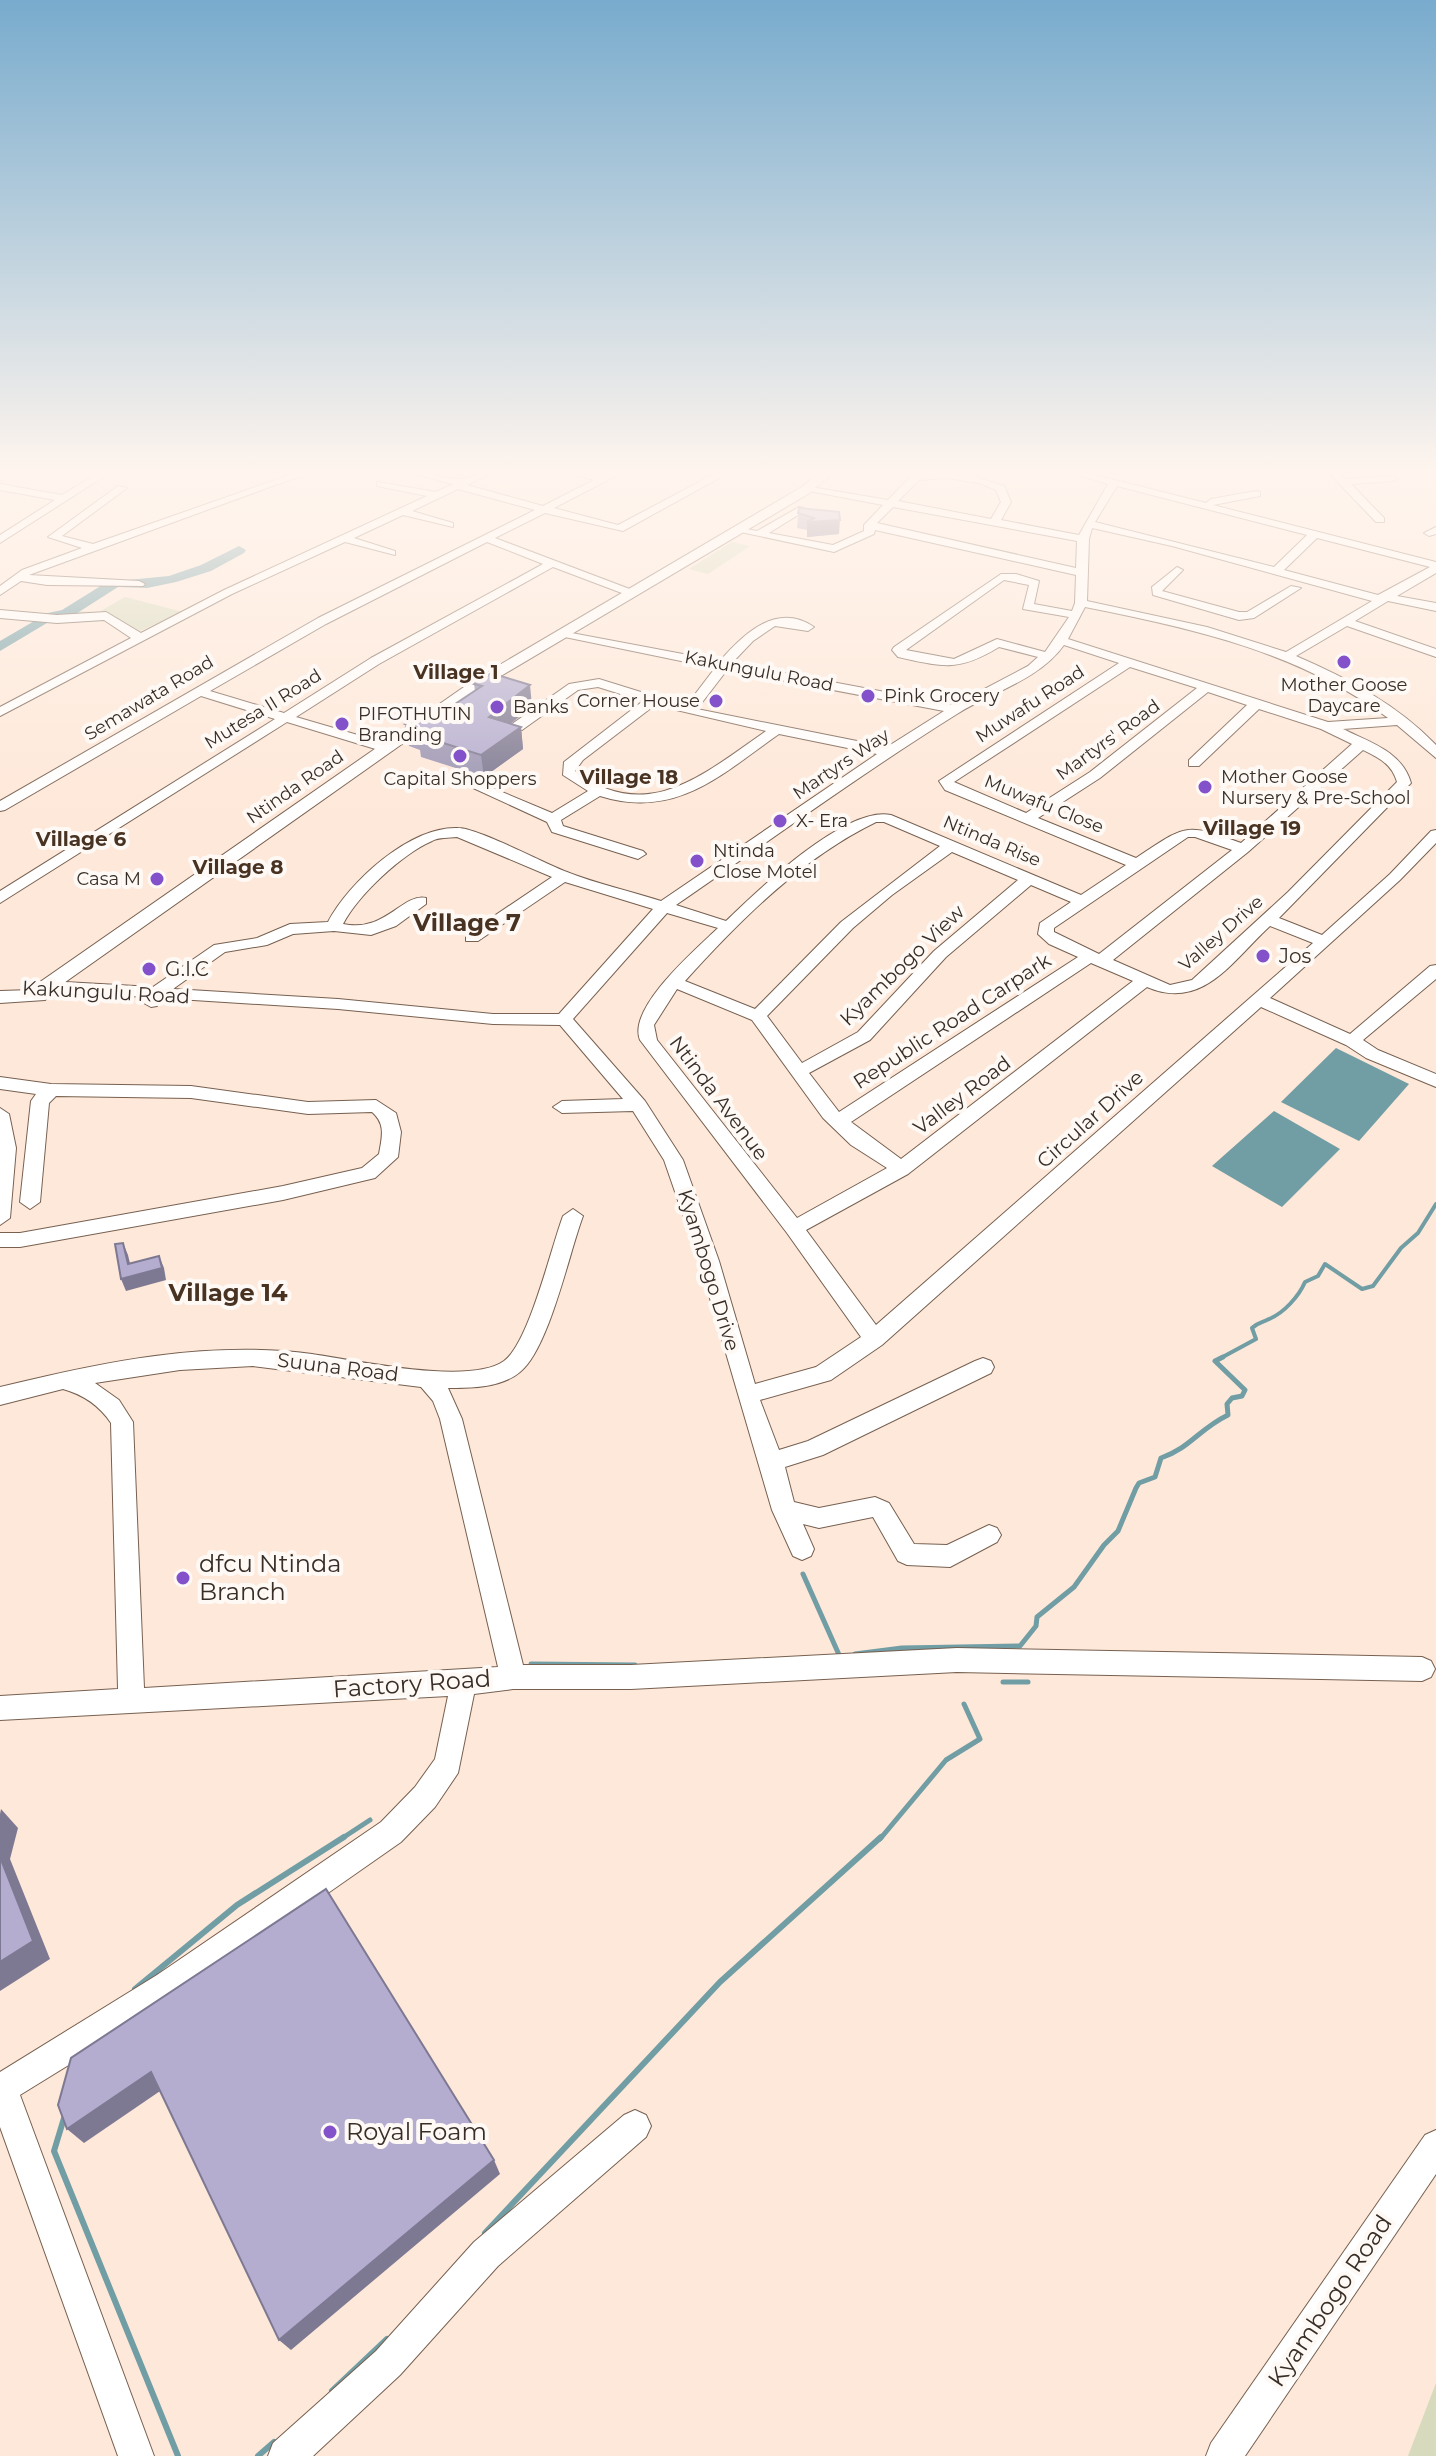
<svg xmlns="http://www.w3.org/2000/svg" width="1436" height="2456" font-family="Montserrat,sans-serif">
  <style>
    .green { fill: #d7dabc }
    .water { fill: #719da4 }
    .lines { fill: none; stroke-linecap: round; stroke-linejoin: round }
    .stream-far2 { stroke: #719da4; stroke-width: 4 }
    .stream-far1 { stroke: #719da4; stroke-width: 5 }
    .stream { stroke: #719da4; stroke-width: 6 }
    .river { fill: #719da4; fill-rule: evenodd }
    .minor-casing { stroke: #776050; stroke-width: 2 }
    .major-casing { stroke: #776050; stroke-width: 2 }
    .minor { fill: #fff; fill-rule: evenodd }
    .major { fill: #fff; fill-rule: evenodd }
    .wall { fill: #9b95b3 }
    .shaded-wall { fill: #7e7992 }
    .building { fill: #b4add0; stroke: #7e7992; stroke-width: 2 }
    .poi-dot { fill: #8352ca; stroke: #fef9f5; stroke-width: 3 }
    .labels { text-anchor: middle; stroke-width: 8; stroke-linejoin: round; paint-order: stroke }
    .far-street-label { font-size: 18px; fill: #382e27; stroke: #fef9f5 }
    .far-poi-label { font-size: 18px; fill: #382e27; stroke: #fef9f5; text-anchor: start }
    .far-quarter-label { font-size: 20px; font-weight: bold; fill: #483323; stroke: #fef9f5 }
    .poi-label { font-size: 20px; fill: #382e27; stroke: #fef9f5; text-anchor: start }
    .street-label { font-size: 20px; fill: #382e27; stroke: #fef9f5 }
    .quarter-label { font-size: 24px; font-weight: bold; fill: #483323; stroke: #fef9f5 }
    .near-poi-label { font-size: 24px; fill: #382e27; stroke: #fef9f5; text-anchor: start }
    .near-street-label { font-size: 24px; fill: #382e27; stroke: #fef9f5 }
  </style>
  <rect width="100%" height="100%" fill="#fee8d9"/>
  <g class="green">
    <path d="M732,542L750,546L708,574L689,569Z"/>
    <path d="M125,597L183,612L140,631L109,614L64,617L74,611L99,612Z"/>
    <path d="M1436,2383V2456H1408Z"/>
  </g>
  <g class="water">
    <path d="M1336,1048L1409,1084L1359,1141L1281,1102Z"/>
    <path d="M1274,1111L1340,1149L1282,1207L1212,1166Z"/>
  </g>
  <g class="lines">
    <path class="stream-far2" d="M1219,1359L1256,1339L1252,1328C1258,1322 1262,1323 1269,1319C1284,1313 1299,1296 1305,1282L1318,1276L1325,1264L1362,1289L1373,1286L1401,1248L1418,1233L1436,1204"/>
    <g class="stream-far1">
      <path d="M803,1574L840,1657"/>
      <path d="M855,1654L902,1648L1020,1646L1036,1626L1037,1617L1074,1587L1104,1545L1118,1531L1136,1488L1139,1483L1155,1477L1161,1458C1190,1448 1199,1429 1228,1415L1227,1404L1232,1398L1242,1396L1245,1390L1215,1361L1223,1357"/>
      <path d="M531,1664L635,1665"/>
      <path d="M1003,1682H1028"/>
      <path d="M341,1839L370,1820"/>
      <path d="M880,1839L946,1760L980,1739L964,1704"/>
    </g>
    <g class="stream">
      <path d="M135,1989L237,1905L344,1837"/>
      <path d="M64,2118L54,2151L178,2456"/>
      <path d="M485,2233L720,1982L881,1837"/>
      <path d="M332,2391L387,2339"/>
      <path d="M258,2456L274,2442"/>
    </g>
    <path class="river" d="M239,546L246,550L244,553L211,571L176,582L147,588L118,587L71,617L52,620L0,651V641L48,613L62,610L107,582L169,576L201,565Z"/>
    <defs>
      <g id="minor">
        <path d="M4,472H15L0,481V474Z"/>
        <path d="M100,472H111L0,543V535L55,500L0,490V484L62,495Z"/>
        <path d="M298,472H311L29,575L139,581L145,584L143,586L47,585L21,581L0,595V586L22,570L82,548L48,537L118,486L127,488L62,536L93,544Z"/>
        <path d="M409,472C427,471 443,480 461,479C471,479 480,472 492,472L467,485L543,506L594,480L565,472L602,476L611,472H623L554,508L618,525L718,472H730L623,531L545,513L495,538L635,591V595H627L553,567L379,664L296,717L392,745V751H382L287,722L0,903V891L275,719L201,696L5,810L0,811V801L318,618L535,510L458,489L412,511L453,523V527L403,515L354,538L395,551V555L345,542L232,594L0,716V707L131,638L104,620L57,623L0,618V610L57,615L106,612L141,633L224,590L427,496L377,486V482L436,492L453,484ZM487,542L543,564L371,658L284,713L210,691L326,624Z"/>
        <path d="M936,472L970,475L1004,486L1011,502L1001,520L1079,535L1108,484L1068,472H1083L1206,503L1211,499L1256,491L1260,492V496L1213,505L1436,562V573L1397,596L1436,603V611L1388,601L1355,621L1436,649V657L1347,626L1296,656C1347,678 1398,705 1436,745V758L1397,725L1343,729C1369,742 1402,751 1411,783L1279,918L1322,935L1390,874L1431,831L1436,830V843L1400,880L1270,998L1350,1034L1430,966L1436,965V979L1363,1040L1378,1050L1436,1074V1087L1366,1058L1346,1045L1261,1007L882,1345L831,1380L760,1400L779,1450L808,1441L975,1361L983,1358L991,1361L994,1367L991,1373L823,1455L785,1467L794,1502L819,1508L875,1497L889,1503L914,1544L947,1545L989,1525L997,1528L1001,1535L997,1542L950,1567L907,1565L898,1561L873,1517L819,1528L803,1524L814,1549L811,1556L802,1560L793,1556L772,1510L699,1261L664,1160L633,1111L562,1113L553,1107L562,1101L623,1099L560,1025L493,1024L338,1009L162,998L157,1006L151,1007L142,1002L146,997L47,991L39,986L47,981L153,987L214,945L257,938L290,924L328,922C349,882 410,826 458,828C478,828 543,863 567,872C597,884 630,891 661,901L877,754L779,734C722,774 676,820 600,796L561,820L563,826L643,851L646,854L638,859L552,832L547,822L471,787L478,783L483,784L552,813L588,791L563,775L564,762L643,701L598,687L578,690L522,730H512V724L569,684L599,679L686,706L715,668L555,635L561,631L720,661C744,633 777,602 814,627L808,631L775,626L753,641L732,663L954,705L1028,666L1038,657L999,647C958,672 943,667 898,657L892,650L894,647L1001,574H1016L1039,581L1034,604L1072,611L1075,603L1076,575L875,530L874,534L834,552L731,530L736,527L757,531L799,507L803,508V512L769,533L833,545L864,531V525L883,505L809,491L805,490V486L888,500L912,475ZM947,478L979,483L996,490L1001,502L991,519L898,501L919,480ZM1117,486L1307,535L1274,567L1095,522ZM893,507L1077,541L1076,568L877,523ZM1092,528L1172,546L1372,601L1286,652L1207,627L1087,601L1089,539ZM1317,538L1430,567L1378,595L1284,570ZM1004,580L1029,585L1023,609L1069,617L1045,652L997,639L954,659L906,650ZM1085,607C1192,628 1299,652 1388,718L1328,722L1068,639ZM1064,645L1119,663L939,781L945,790L1126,865L1081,895L891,815C846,805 758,890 726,921L676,905C769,841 861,774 957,714C992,692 1039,680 1064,645ZM1130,667L1197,688L1090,772L1026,813L954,782ZM727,670L944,711L887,747L697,709ZM1208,692L1247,705L1189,760V766H1199L1259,709L1321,729L1352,744L1241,843C1184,822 1186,825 1136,858L1038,818L1100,778ZM655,705L766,731C705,773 648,826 575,771L583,760ZM1363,750C1379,758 1392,764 1397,782L1288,892L1192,980L1170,985L1113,960L1248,852ZM876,822H884L940,846L841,922L755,1009L685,981C740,920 802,858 876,822ZM457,837L552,877L466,935V941H478L565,882L653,909L559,1014H493L338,999L173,989L225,952L267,945L293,934L334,931L371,935L396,926L426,904V898C402,893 386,933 343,924C358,895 402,854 432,841C439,837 449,838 457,837ZM1188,837H1195L1232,850L1099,954L1054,932V928ZM952,852L1018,880L934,951L858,1032L802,1063L767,1016L853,928L892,895ZM1031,885L1071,902L1040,923L1038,934L1049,944L1078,957L839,1112L809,1073L870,1040L946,957ZM667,913L718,928C695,950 627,1008 640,1040L787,1233L861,1337L816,1367L755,1384L719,1261L683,1160L645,1101L573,1019ZM1270,926L1313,943L876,1325L806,1230L908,1174L1147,987C1203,1011 1232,961 1270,926ZM1091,963L1133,981L901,1159L851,1122ZM677,989L752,1020L823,1118L851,1145L887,1168L797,1218L657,1040L654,1025Z"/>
        <path d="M1328,472H1338L1345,479L1396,476V480L1392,481L1351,484L1384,518V522H1376Z"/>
        <path d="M1429,472H1436V476Z"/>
        <path d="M1436,527V534L1429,536L1424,533Z"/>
        <path d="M1177,567L1183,570L1162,591L1239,612H1247L1291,586L1301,588L1254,618L1239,620L1153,595L1152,587Z"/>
        <path d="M0,1077L51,1084L191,1086L308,1102L376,1100L396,1113L401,1132L398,1157L375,1178L283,1200L20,1247H0V1233H20L283,1186L362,1168L379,1154C382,1137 386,1124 372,1112L308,1114L191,1098L56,1096L49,1103L40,1202L30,1209L20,1202L31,1101L36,1094L0,1089Z"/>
        <path d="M0,1108L9,1114L16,1148L10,1218L0,1225Z"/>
        <path d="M573,1209L583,1216C569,1253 549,1349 520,1372C501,1388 471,1388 448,1388L462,1419L523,1665H631L957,1648L1422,1657L1431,1661L1435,1669L1431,1677L1422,1681L957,1672L631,1689H513L474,1694L458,1773L435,1807L401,1842L179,1997L20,2095L154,2456H118L0,2127V2072L157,1975L381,1822L415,1787L435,1759L448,1696L0,1720V1696L118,1689L111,1423C99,1405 84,1395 63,1389L0,1405V1387C102,1362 207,1340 312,1354C354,1360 469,1386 504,1361C529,1343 551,1248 563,1216ZM253,1366L421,1387L433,1401L440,1419L498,1667L144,1688L133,1422L119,1400L95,1383L180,1370Z"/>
        <path d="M635,2110L646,2115L651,2126L646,2137L498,2266L400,2375L313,2456H268L273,2443L376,2351L474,2242L624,2115Z"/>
        <path d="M1436,2130V2174L1245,2456H1206L1211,2443L1425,2135Z"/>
      </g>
      <path id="major" d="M821,472H834L808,494L484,686L54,990L45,1000L0,1003V991L32,990L40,982L474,680L800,488Z"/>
    </defs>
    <use href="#minor" class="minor-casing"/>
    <use href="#major" class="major-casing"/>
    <use href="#minor" class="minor"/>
    <use href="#major" class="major"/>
  </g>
  <g class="wall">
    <path d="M799,508L839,534L807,537V530L797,528Z"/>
    <path d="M474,684L532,706L511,724L521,727L523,749L484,777L421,757L420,750L409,746L405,724L431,720L475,691Z"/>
  </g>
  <g class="shaded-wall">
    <path d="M840,520L839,534L807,537V522Z"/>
    <path d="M530,685L532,706L491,739L489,717Z"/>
    <path d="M521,727L523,749L484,777L481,755Z"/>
    <path d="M123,1243L128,1255L133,1276L159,1256L164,1268L166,1280L126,1291L121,1279L128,1264Z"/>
    <path d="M1,1809L18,1828L10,1859L50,1959L0,1991V1814Z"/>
    <path d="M151,2072L166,2087L84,2143L67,2129Z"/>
    <path d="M494,2160L500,2174L291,2350L279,2340Z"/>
  </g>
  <g class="building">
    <path d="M799,508L839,512L840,520L807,522L814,518L798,513Z"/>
    <path d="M491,673L530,685L489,717L521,727L481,755L418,735L425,731L405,724L418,716L431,720L482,686L474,684Z"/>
    <path d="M123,1243L128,1264L159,1256L162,1268L121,1279L115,1244Z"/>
    <path d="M0,1857L33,1941L0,1962Z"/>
    <path d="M326,1889L494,2160L279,2340L151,2072L67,2129L58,2105L71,2058Z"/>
  </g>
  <linearGradient id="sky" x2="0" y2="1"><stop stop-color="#78abcd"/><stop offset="0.58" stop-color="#fff5ee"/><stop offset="1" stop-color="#fff5ee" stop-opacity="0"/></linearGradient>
  <rect width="1436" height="815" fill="url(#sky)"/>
  <g class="poi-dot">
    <circle cx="1344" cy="662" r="8"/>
    <circle cx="868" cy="696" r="8"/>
    <circle cx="716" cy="701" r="8"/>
    <circle cx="497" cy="707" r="8"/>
    <circle cx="342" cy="724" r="8"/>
    <circle cx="460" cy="756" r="8"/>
    <circle cx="1205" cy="787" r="8"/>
    <circle cx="780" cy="821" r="8"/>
    <circle cx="697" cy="861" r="8"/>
    <circle cx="157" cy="879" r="8"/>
    <circle cx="1263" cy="956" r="8"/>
    <circle cx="149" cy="969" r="8"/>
    <circle cx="183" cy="1578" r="8"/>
    <circle cx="330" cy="2132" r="8"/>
  </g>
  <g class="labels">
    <g class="far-street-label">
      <text transform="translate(759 671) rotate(11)" y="6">Kakungulu Road</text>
      <text transform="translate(149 698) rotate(-31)" y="6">Semawata Road</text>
      <text transform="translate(1030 704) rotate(-33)" y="6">Muwafu Road</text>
      <text transform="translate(263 709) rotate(-32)" y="6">Mutesa II Road</text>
      <text transform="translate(1108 740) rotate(-36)" y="6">Martyrs' Road</text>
      <text transform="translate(841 764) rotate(-34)" y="6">Martyrs Way</text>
      <text transform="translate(295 787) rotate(-35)" y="6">Ntinda Road</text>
      <text transform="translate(1044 804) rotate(22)" y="6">Muwafu Close</text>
      <text transform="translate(992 841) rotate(23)" y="6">Ntinda Rise</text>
      <text transform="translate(1221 933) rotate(-41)" y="6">Valley Drive</text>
    </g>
    <g class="far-poi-label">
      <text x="1344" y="691" text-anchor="middle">Mother Goose<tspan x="1344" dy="21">Daycare</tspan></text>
      <text x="884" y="702">Pink Grocery</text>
      <text x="700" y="707" text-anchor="end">Corner House</text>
      <text x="513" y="713">Banks</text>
      <text x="358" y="720">PIFOTHUTIN<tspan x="358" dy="21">Branding</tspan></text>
      <text x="1221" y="783">Mother Goose<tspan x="1221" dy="21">Nursery &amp; Pre-School</tspan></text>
      <text x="460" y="785" text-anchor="middle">Capital Shoppers</text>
      <text x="796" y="827">X- Era</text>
      <text x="713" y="857">Ntinda<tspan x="713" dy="21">Close Motel</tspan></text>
      <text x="141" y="885" text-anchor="end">Casa M</text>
    </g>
    <g class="far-quarter-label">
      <text x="456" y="679">Village 1</text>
      <text x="629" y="784">Village 18</text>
      <text x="1252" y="835">Village 19</text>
      <text x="81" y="846">Village 6</text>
      <text x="238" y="874">Village 8</text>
    </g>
    <g class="poi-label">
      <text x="1279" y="963">Jos</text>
      <text x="165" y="976">G.I.C</text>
    </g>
    <g class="street-label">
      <text transform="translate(902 965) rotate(-44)" y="7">Kyambogo View</text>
      <text transform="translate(106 992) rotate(3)" y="7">Kakungulu Road</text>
      <text transform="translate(952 1021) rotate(-33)" y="7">Republic Road Carpark</text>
      <text transform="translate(962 1095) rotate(-37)" y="7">Valley Road</text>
      <text transform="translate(719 1098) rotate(53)" y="7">Ntinda Avenue</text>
      <text transform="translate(1090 1119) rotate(-42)" y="7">Circular Drive</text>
      <text transform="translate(709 1270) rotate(73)" y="7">Kyambogo Drive</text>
      <text transform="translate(338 1367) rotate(7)" y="7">Suuna Road</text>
    </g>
    <g class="quarter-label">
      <text x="467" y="931">Village 7</text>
      <text x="228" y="1301">Village 14</text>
    </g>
    <g class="near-poi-label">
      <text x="199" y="1572">dfcu Ntinda<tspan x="199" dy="28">Branch</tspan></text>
      <text x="346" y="2140">Royal Foam</text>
    </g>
    <g class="near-street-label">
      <text transform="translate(412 1684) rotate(-4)" y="8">Factory Road</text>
      <text transform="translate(1330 2301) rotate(-56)" y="8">Kyambogo Road</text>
    </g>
  </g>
</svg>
